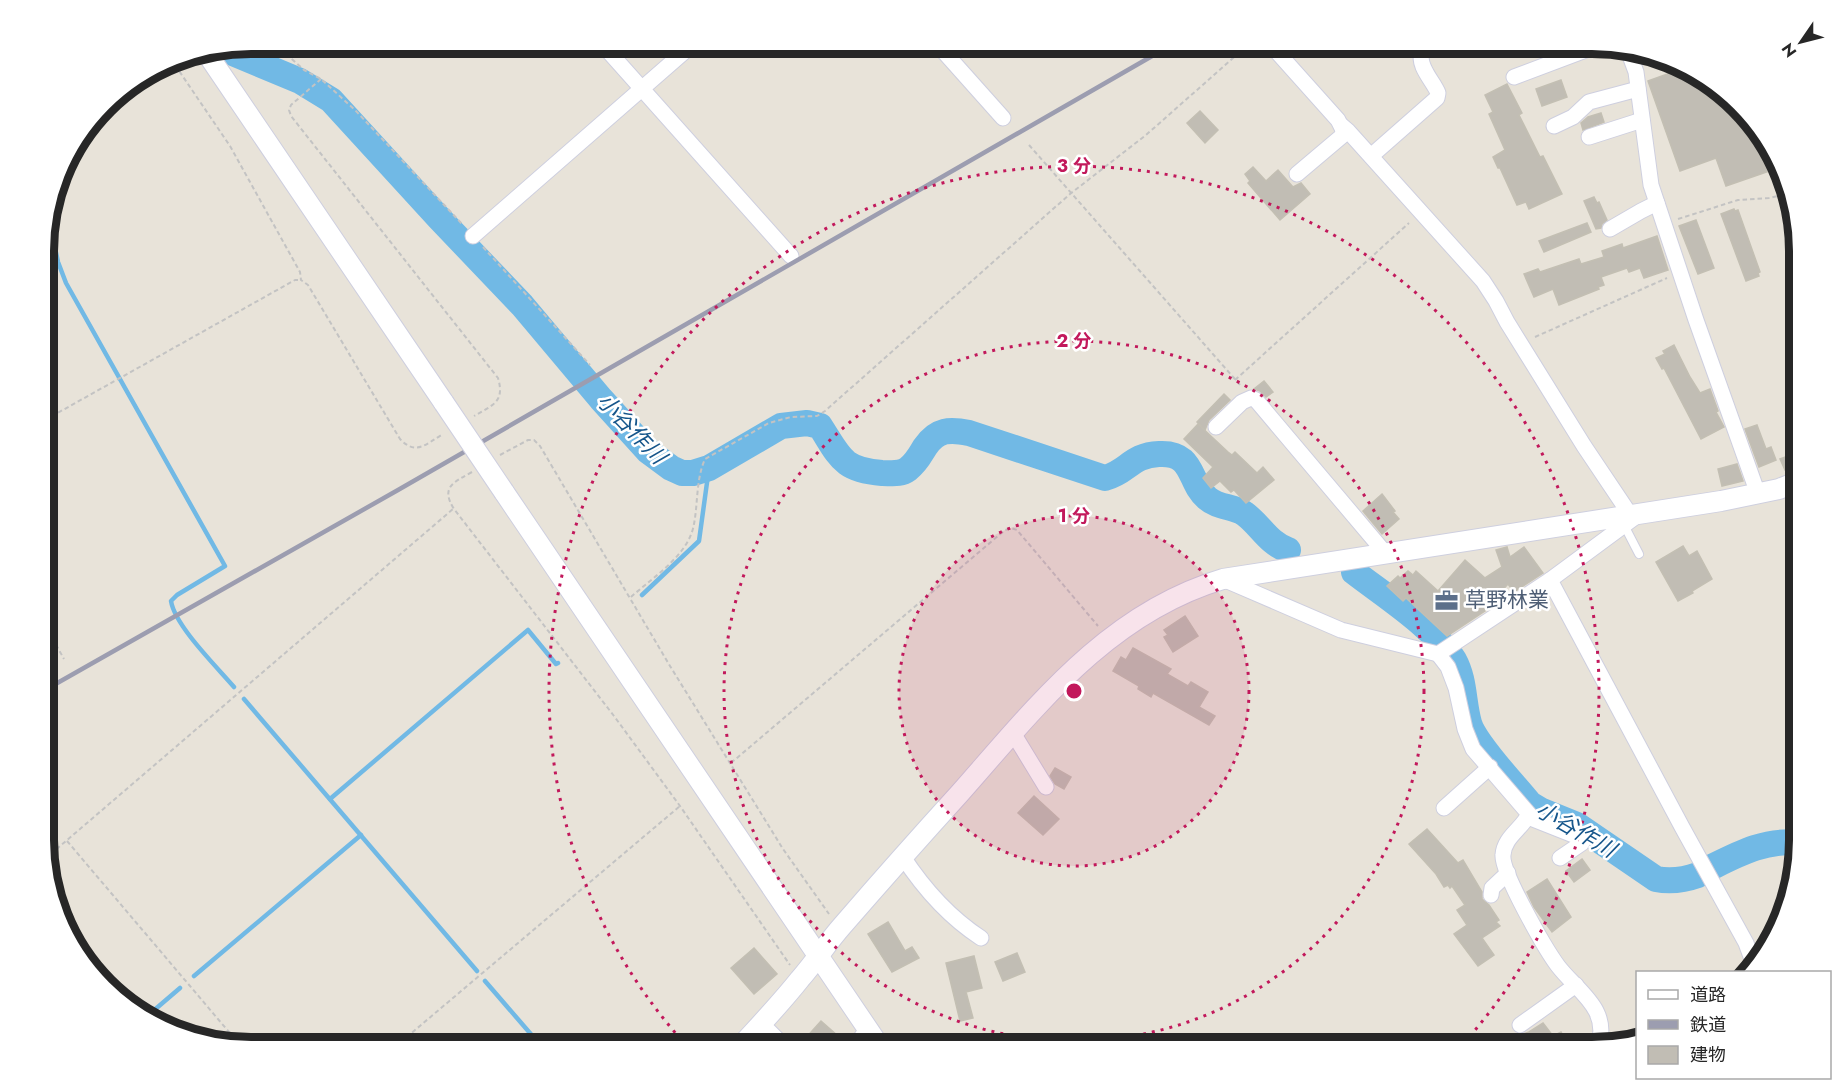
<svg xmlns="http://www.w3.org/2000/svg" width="1843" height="1091" font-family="Jost,'Noto Sans JP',sans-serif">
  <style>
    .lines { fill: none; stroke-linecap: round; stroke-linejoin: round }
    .stream { stroke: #71b9e5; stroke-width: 4.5 }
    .river { stroke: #71b9e5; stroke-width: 26 }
    .building { fill: #c1bdb4; stroke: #c3bfb3; stroke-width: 1.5 }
    .service-casing { stroke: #cecfdf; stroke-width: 10 }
    .minor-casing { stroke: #cecfdf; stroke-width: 17 }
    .tertiary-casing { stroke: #cecfdf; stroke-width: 22 }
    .path { stroke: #c3c3c3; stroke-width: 2; stroke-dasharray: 4.5 3; stroke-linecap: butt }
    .service { stroke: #fff; stroke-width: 8 }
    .minor { stroke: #fff; stroke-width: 15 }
    .tertiary { stroke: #fff; stroke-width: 20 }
    .rail { stroke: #9c9db0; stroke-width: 4.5 }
    .tertiary-bridge-casing { stroke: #cecfdf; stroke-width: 22; stroke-linecap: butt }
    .tertiary-bridge { stroke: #fff; stroke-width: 20 }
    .ring { fill: none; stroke: #c2185b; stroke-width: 3; stroke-dasharray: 3 6 }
    .labels { text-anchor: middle; stroke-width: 5; stroke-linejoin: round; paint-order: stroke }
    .service-label { font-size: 21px; fill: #4e5e75; stroke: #fff; text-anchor: start }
    .water-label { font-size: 22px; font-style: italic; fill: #16568b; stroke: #fff }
    .rim { fill: none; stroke: #272727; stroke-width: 8 }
    .centre { fill: #c2185b; stroke: #fff; stroke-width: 3 }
    .ring-label { font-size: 18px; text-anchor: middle; font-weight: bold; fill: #c2185b; stroke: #fff; stroke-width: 5; stroke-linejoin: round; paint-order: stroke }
  </style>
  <rect width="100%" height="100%" fill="#e8e3d9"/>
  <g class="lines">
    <g class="stream">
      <path d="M48,215L58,262L66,283L225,566L177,595L171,601C175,626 217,667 234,687"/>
      <path d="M642,595L699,541L709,468"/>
      <path d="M244,699L477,971"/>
      <path d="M330,799L528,630L556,664L558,663"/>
      <path d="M194,976L361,835"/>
      <path d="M485,981L542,1047"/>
      <path d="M145,1018L180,988"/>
    </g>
    <g class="river">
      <path d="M228,51L300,81L331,100L439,218L522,305L601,399L648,451L671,468L682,473H693L709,468L781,426L807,423L820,426C840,457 842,470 882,473C892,473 900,475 908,469C917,462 920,455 925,447C937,429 950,429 969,433L1105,478C1128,472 1131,455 1159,454C1195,452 1188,482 1207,498C1218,508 1234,506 1245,514C1261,526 1268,543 1288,550"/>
      <path d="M1354,572C1385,596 1434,627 1454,660C1465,680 1463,702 1469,723C1475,744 1515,785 1530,804L1540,810L1577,825L1656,879C1671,882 1684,880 1698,875"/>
      <path d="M1712,867C1740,853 1767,839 1799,843"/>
    </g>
  </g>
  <g class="building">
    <path d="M1545,44H1575L1549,54Z"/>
    <path d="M1684,68L1696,71L1772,147L1778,168L1726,186L1716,158L1680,171L1648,81Z"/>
    <path d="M1561,80L1567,97L1542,106L1536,89Z"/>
    <path d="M1507,84L1522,113L1519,115L1540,157L1543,156L1562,194L1529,209L1526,202L1517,205L1500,168H1498L1493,157L1505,150L1489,114L1493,112L1485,95Z"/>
    <path d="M1200,111L1218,130L1205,143L1187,123Z"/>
    <path d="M1601,113L1604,122L1583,130L1581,123L1588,117Z"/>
    <path d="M1253,167L1266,181L1278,170L1293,187L1301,183L1310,194L1280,220L1248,183L1250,181L1245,174Z"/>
    <path d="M1594,197L1597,203L1599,202L1607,220L1602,224L1601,228L1596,229L1584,201Z"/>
    <path d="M1734,209L1735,211L1738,210L1760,272L1758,273L1759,276L1746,281L1721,214Z"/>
    <path d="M1696,220L1714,268L1698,274L1679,226Z"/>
    <path d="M1587,223L1591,232L1544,252L1539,241Z"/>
    <path d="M1657,236L1668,270L1644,278L1640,268L1629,272L1627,268L1601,277L1604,285L1598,287L1599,289L1559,305L1553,289L1534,297L1524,274L1538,269L1540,272L1579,259L1581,264L1604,257L1602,251L1622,244L1623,248Z"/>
    <path d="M1674,345L1690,377L1700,393L1710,389L1718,411L1716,412L1724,427L1701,439L1664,368L1662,369L1656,358L1665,354L1663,351Z"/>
    <path d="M1264,381L1273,392L1266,397L1260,391L1254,389Z"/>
    <path d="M1224,394L1230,400L1209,420L1205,430L1197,422Z"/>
    <path d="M1198,424L1228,452L1232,455L1235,452L1257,473L1263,467L1274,480L1246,503L1234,490L1231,492L1220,481L1211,488L1203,478L1213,467L1184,439Z"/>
    <path d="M1757,425L1766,449L1771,447L1776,460L1759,467L1745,429Z"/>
    <path d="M1799,452V464L1785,470L1780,459Z"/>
    <path d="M1737,464L1743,481L1722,486L1718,469Z"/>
    <path d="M1382,494L1395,511L1393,512L1399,519L1382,534L1363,511Z"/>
    <path d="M1683,546L1689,556L1697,551L1712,579L1692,591L1693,593L1678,601L1656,562Z"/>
    <path d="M1507,547L1510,557L1524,547L1543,573L1514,592L1508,584L1484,610L1485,611L1447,636L1406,598L1403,601L1387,586L1398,576L1400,578L1408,571L1413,575L1416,571L1438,591L1465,560L1485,578L1502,567L1496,550Z"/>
    <path d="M1185,616L1198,636L1173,652L1164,637L1168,635L1164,630Z"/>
    <path d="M1133,648L1171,669L1167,674L1188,686L1191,682L1208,692L1199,707L1215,716L1209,725L1153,693L1151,697L1138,689L1139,686L1113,671L1121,657L1126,660Z"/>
    <path d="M1055,768L1071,777L1064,789L1055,784L1050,776Z"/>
    <path d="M1034,796L1059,819L1043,835L1018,813Z"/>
    <path d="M1427,829L1458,863L1463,860L1482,892V899L1489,905L1499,920L1496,922L1500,926L1482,938L1494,955L1478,966L1454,934L1467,925L1457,910L1465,905L1452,886L1450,888L1448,885L1444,887L1436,874L1409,844Z"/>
    <path d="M1582,859L1590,870L1574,882L1566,871Z"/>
    <path d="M1547,879L1571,917L1552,932L1534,907L1527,892Z"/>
    <path d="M888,922L905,951L912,947L919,958L892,972L868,934Z"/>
    <path d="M754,948L777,974L754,994L731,968Z"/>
    <path d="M1017,953L1025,972L1003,981L995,962Z"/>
    <path d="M974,956L982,988L966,992L973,1018L960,1021L946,963Z"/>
    <path d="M821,1021L838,1036L827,1047H812L804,1040Z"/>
    <path d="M1543,1023L1553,1036L1561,1032L1570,1047H1520L1514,1037L1529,1032Z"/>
  </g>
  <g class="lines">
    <defs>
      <path id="service" d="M1624,525L1639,554"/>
      <g id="minor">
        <path d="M602,44L791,256"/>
        <path d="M937,44L1003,118"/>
        <path d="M1270,44L1338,120L1343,130L1342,136L1297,174"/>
        <path d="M1629,53L1636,72L1651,185L1696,320L1758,494"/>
        <path d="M1514,77L1599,45"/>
        <path d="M1341,125L1348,131L1483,281L1496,301L1507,322L1584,446L1631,516"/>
        <path d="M1554,126L1573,117L1589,102L1638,89"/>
        <path d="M1589,137L1642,120"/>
        <path d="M1371,156L1437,98L1438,93C1434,82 1417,66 1422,53C1423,49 1430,46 1433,44"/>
        <path d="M1610,229L1641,211L1657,203"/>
        <path d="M473,236L693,44"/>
        <path d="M1216,427L1242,402L1251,398L1256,400L1386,554"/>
        <path d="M1223,579L1341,630L1438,654L1550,580L1638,515"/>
        <path d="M1550,580L1682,827L1746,943L1753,962"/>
        <path d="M1438,654L1448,667L1456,688L1465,729L1473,749L1529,814C1522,829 1504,837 1503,855C1501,872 1546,950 1558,966C1578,992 1611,1009 1598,1047"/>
        <path d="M1013,733L1046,787"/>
        <path d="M1444,808L1490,767"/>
        <path d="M1528,817L1576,836L1582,843L1560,858"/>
        <path d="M903,857C924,889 949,917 981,938"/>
        <path d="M1491,895L1492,888L1508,873"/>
        <path d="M761,1023L785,1047"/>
        <path d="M1520,1025L1576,985"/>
        <path d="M855,1047L867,1029"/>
      </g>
      <g id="tertiary">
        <path d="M206,52L444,403"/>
        <path d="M504,492L880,1047"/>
        <path d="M740,1047C760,1025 781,1003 800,979C815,962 827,943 842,926C881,881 920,837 960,793C1036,707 1108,613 1223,579L1721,501L1779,489L1799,481"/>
      </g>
    </defs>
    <use href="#service" class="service-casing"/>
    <use href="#minor" class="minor-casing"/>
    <use href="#tertiary" class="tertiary-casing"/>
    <g class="path">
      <path d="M275,44L304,70L321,79L355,110L463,225"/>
      <path d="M171,59L230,146L300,272L301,280L308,285L400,439C416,456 426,444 443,434"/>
      <path d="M321,79L291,105L289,110L291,116L498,378C505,402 493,405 474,416"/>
      <path d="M1029,145L1241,386"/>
      <path d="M1678,219L1738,200L1769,198L1786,194"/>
      <path d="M483,247L590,365"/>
      <path d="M1535,337L1667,278"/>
      <path d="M1235,380L1409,223"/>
      <path d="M45,420L295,280H301"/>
      <path d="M500,455L528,440H534L540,446L670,666L783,849L829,914"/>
      <path d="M472,472C454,482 440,487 454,509L614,716L680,806L790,965"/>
      <path d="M631,597C653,577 689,555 694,524C698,503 696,479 705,459L769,423L791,417L817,416L825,411L1070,194L1146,135L1249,44"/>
      <path d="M45,625L64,659"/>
      <path d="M731,763L1005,530L1011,528L1017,530L1098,626"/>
      <path d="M67,841L240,1045"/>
      <path d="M45,859L453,509"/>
      <path d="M395,1047L680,806"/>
    </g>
    <use href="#service" class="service"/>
    <use href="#minor" class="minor"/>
    <use href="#tertiary" class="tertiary"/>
    <path class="rail" d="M45,690L398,490L1173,44"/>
    <defs>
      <path id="tertiary-bridge" d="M444,403L504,492"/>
    </defs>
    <use href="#tertiary-bridge" class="tertiary-bridge-casing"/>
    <use href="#tertiary-bridge" class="tertiary-bridge"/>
  </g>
  <circle cx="1074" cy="691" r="175" fill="#c2185b" fill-opacity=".12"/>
  <g class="ring">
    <circle cx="1074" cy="691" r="175"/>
    <circle cx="1074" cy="691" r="350"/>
    <path d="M687 1046A525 525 0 1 1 1461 1046"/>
  </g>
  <defs>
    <symbol id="office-bare" viewBox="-9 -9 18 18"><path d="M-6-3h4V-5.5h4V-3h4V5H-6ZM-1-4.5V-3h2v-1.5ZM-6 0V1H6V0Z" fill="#5c6f8a" stroke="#fff" stroke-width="2.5" paint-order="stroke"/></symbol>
  </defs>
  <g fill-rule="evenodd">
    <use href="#office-bare" x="1430" y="584" width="33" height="33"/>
  </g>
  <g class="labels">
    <g class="service-label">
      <text x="1465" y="607">草野林業</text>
    </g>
    <g class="water-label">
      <text transform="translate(632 428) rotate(46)" y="8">小谷作川</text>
      <text transform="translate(1576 829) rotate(30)" y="8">小谷作川</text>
    </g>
  </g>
  <path d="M0 0H1843V1091H0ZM251 54H1592A197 197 0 0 1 1789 251V840A197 197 0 0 1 1592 1037H251A197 197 0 0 1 54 840V251A197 197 0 0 1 251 54Z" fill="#fff" fill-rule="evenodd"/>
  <path class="rim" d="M251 54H1592A197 197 0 0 1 1789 251V840A197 197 0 0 1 1592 1037H251A197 197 0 0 1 54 840V251A197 197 0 0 1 251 54Z"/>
  <circle cx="1074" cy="691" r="9" class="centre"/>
  <g class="ring-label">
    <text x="1074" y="172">3 分</text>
    <text x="1074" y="347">2 分</text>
    <text x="1074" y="522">1 分</text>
  </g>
  <rect x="1636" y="971" width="195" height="108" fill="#ffffff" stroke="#a9a9a9" stroke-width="1.5"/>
  <rect x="1648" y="990" width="30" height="9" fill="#ffffff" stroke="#a9a9a9" stroke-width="1.5"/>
  <text x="1690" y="1001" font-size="18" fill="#272727">道路</text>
  <rect x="1648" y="1020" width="30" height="9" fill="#9c9db0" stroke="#a9a9a9" stroke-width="1.5"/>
  <text x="1690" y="1031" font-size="18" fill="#272727">鉄道</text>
  <rect x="1648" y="1046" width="30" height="18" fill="#c1bdb4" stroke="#a9a9a9" stroke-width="1.5"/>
  <text x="1690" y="1061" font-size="18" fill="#272727">建物</text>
  <g transform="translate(1801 42) rotate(235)" stroke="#ffffff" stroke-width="4.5" paint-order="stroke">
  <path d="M0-4.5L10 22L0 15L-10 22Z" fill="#272727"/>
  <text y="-9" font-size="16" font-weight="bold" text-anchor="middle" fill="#272727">N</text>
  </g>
</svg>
